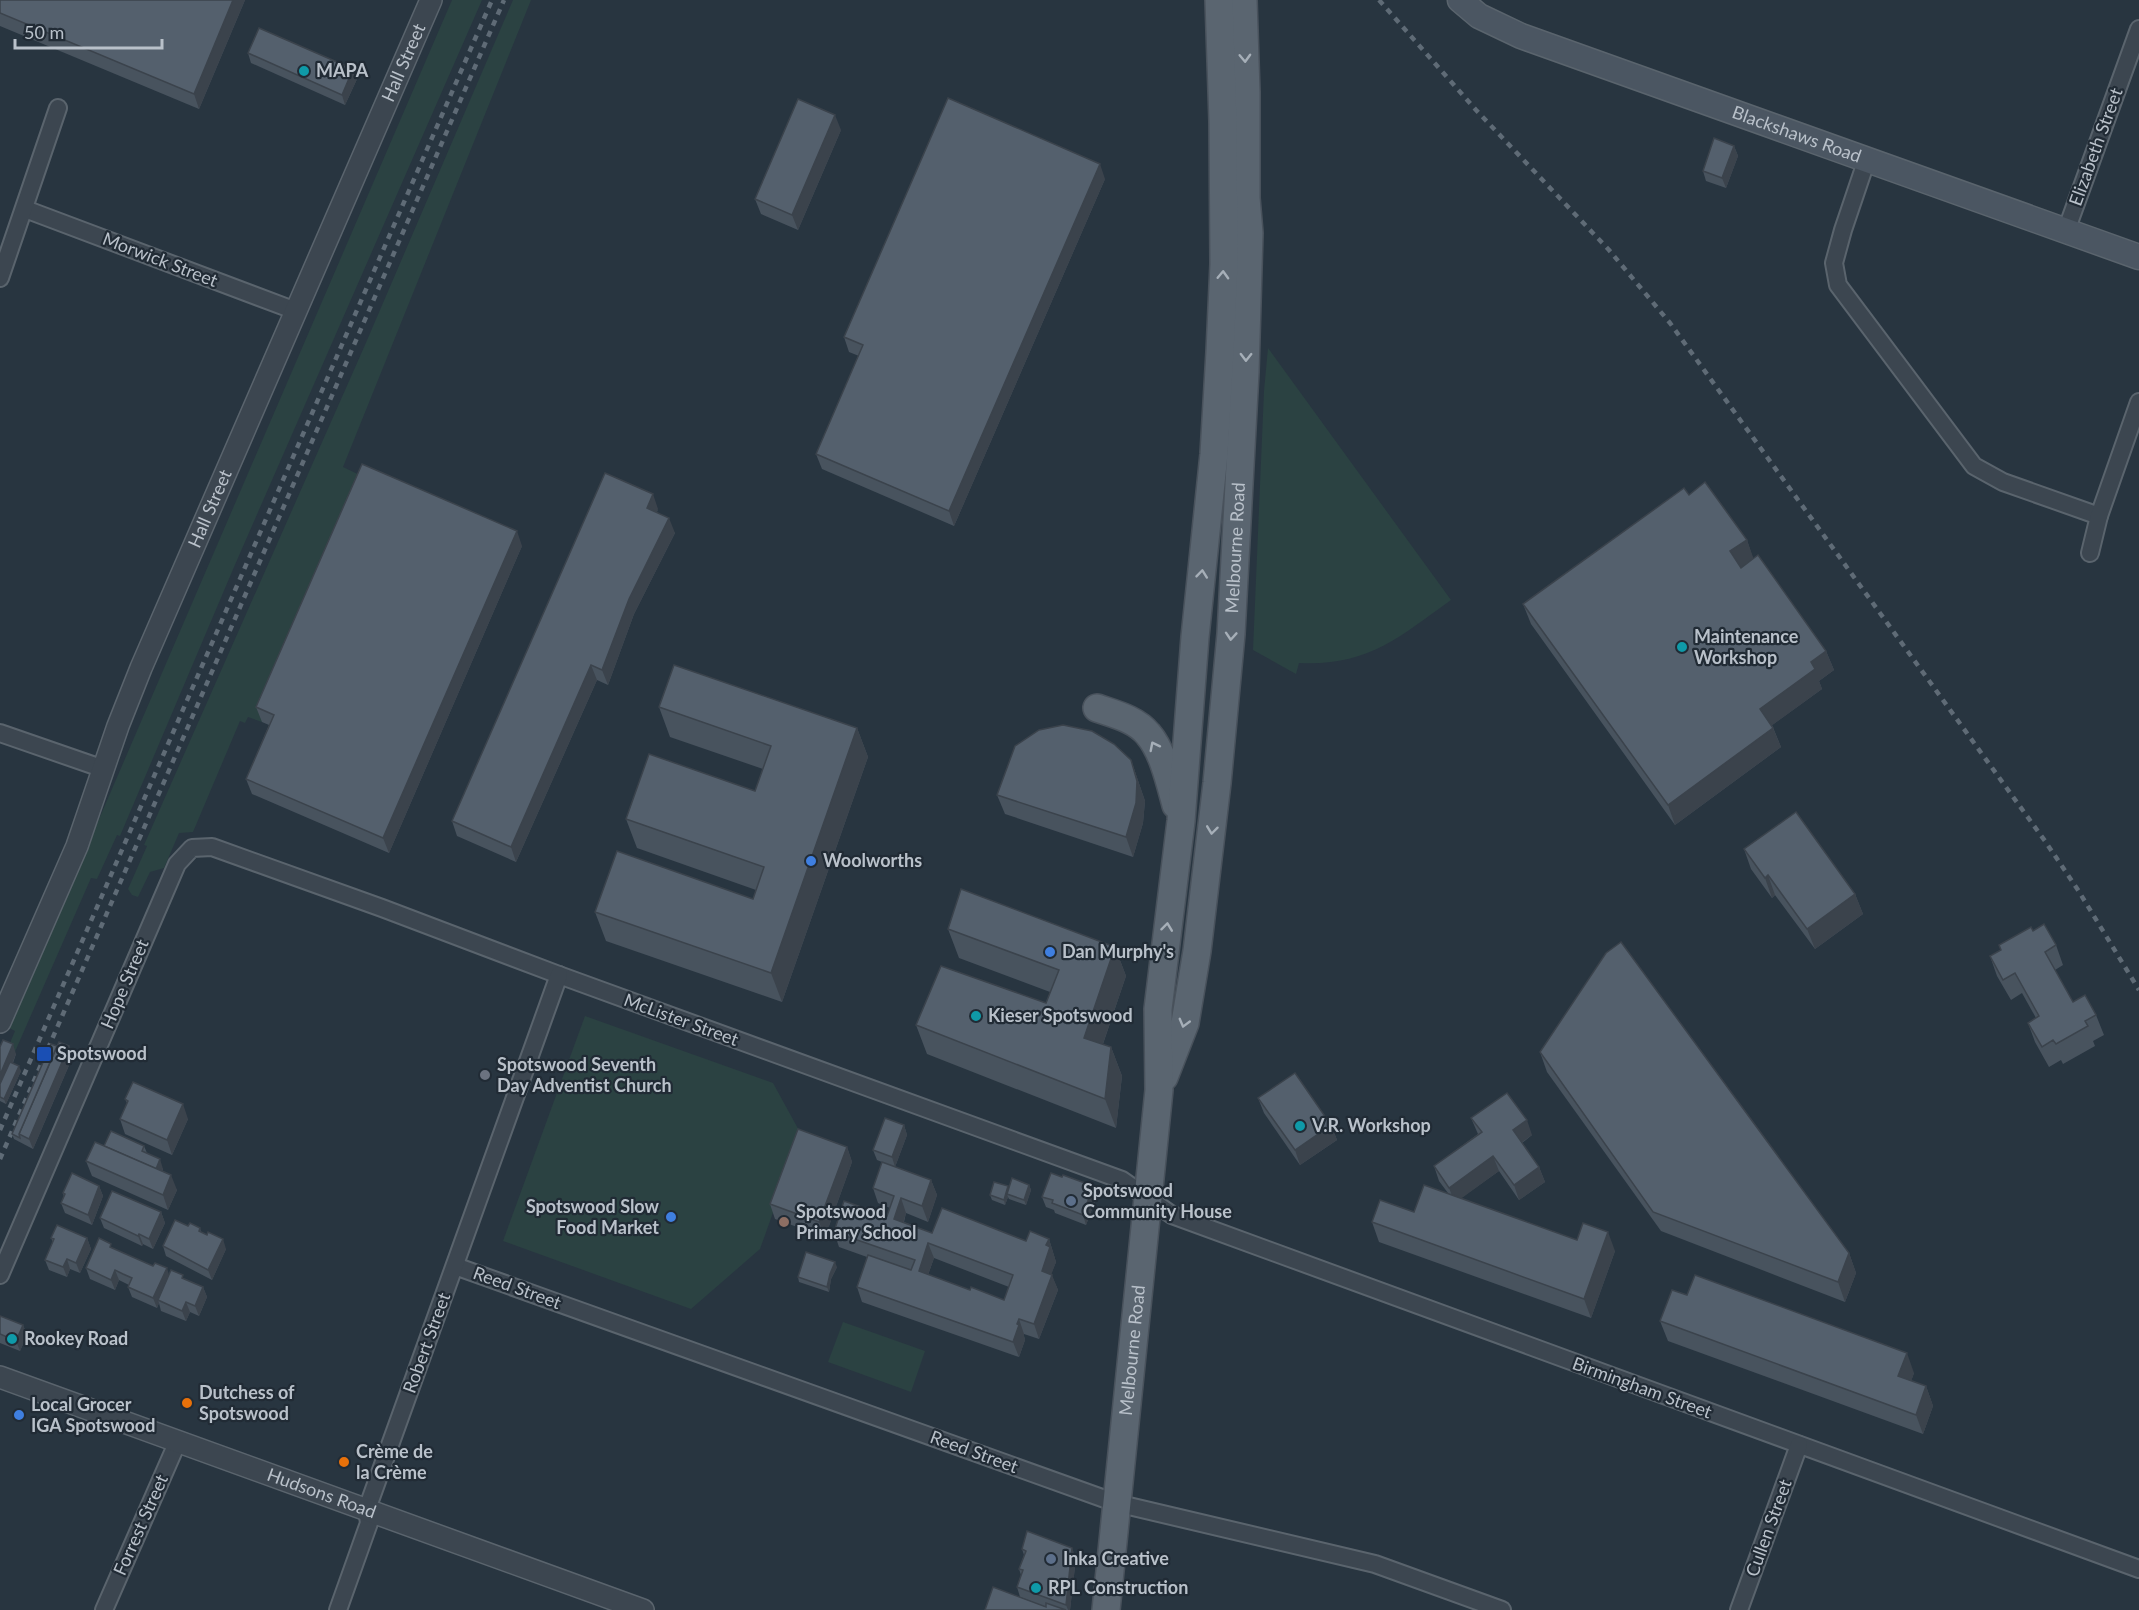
<svg xmlns="http://www.w3.org/2000/svg" width="2139" height="1610" font-family="Lato,sans-serif">
  <style>
    .green { fill: #2b4242 }
    .lines { fill: none; stroke-linecap: round; stroke-linejoin: round }
    .minor-casing { stroke: #5a646d; stroke-width: 20 }
    .tertiary-casing { stroke: #5a646d; stroke-width: 24 }
    .secondary-casing { stroke: #5a646d; stroke-width: 27 }
    .primary-casing { stroke: #49525c; stroke-width: 30 }
    .minor { stroke: #3c4650; stroke-width: 16 }
    .tertiary { stroke: #3c4650; stroke-width: 21 }
    .secondary { stroke: #4b5662; stroke-width: 24 }
    .primary { stroke: #5a6570; stroke-width: 27 }
    .rail { stroke: #5f6b76; stroke-width: 4.5; stroke-dasharray: 6 6; stroke-linecap: butt }
    .wall { fill: #48535e; fill-rule: evenodd }
    .shaded-wall { fill: #3b434c }
    .building { fill: #54606d; stroke: #3b434c; stroke-width: 1.5; fill-rule: evenodd }
    .oneway { stroke: #a6afb8 }
    .culture-dot { fill: #0f9aa8; stroke: #212b35; stroke-width: 2 }
    .shop-dot { fill: #3f7fe0; stroke: #212b35; stroke-width: 2 }
    .transit-dot { fill: #1a4fb4; stroke: #212b35; stroke-width: 2 }
    .worship-dot { fill: #6b7280; stroke: #212b35; stroke-width: 2 }
    .service-dot { fill: #5c6f8a; stroke: #212b35; stroke-width: 2 }
    .education-dot { fill: #8d6e63; stroke: #212b35; stroke-width: 2 }
    .food-dot { fill: #e8710a; stroke: #212b35; stroke-width: 2 }
    .labels { text-anchor: middle; stroke-width: 4.5; stroke-linejoin: round; paint-order: stroke }
    .street-label { font-size: 18px; fill: #b9c1ca; stroke: #212b35 }
    .poi-label { font-size: 18px; font-weight: bold; fill: #b9c1ca; stroke: #212b35; text-anchor: start }
  </style>
  <rect width="100%" height="100%" fill="#283540"/>
  <g class="green">
    <path d="M452,0H482L234,567L120,836L117,835L97,879L91,878L14,1054L7,1050L15,1031L9,1028Z"/>
    <path d="M513,0H531L343,467L368,479L262,722L248,717L245,723L240,721L193,832L179,833L164,868L150,872L138,897L132,895L128,889L147,846L144,845L365,345Z"/>
    <path d="M1268,348L1451,600C1398,638 1368,666 1299,663L1296,674L1253,650L1264,391Z"/>
    <path d="M585,1016L773,1083L801,1134L760,1249L691,1309L503,1241Z"/>
    <path d="M843,1322L925,1351L911,1392L828,1362Z"/>
  </g>
  <g class="lines">
    <defs>
      <g id="minor">
        <path d="M1867,159L1843,230L1834,263L1838,285L1974,466L2003,482L2099,516"/>
        <path d="M25,209L296,311"/>
        <path d="M2066,231L2139,29"/>
        <path d="M0,278L58,108"/>
        <path d="M2090,553L2099,516L2139,402"/>
        <path d="M0,733L104,769"/>
        <path d="M455,1266L1116,1503L1375,1564L1502,1610"/>
        <path d="M0,1275L177,864L192,848L212,847L382,908L559,975L1122,1180L1172,1215L2139,1569"/>
        <path d="M104,1610L178,1441"/>
        <path d="M338,1610L369,1523L367,1509L559,975"/>
        <path d="M1739,1610L1799,1445"/>
      </g>
      <g id="tertiary">
        <path id="s1" d="M0,1022L77,846L118,726L141,668L431,0"/>
        <path id="s2" d="M0,1377L643,1610"/>
      </g>
      <g id="secondary">
        <path id="s3" d="M1460,0L1479,16L1521,36L2139,257"/>
      </g>
      <g id="primary">
        <path d="M1097,708C1114,714 1136,719 1148,734C1163,751 1170,783 1176,805"/>
        <path id="s4" d="M1164,1077L1185,1023L1197,951L1217,783L1231,634L1245,372L1249,233L1246,198V92L1243,0"/>
        <path id="s5" d="M1106,1610L1159,1090L1158,1009L1181,821L1195,637L1214,454L1220,352L1224,264L1223,122L1219,0"/>
      </g>
    </defs>
    <use href="#minor" class="minor-casing"/>
    <use href="#tertiary" class="tertiary-casing"/>
    <use href="#secondary" class="secondary-casing"/>
    <use href="#primary" class="primary-casing"/>
    <use href="#minor" class="minor"/>
    <use href="#tertiary" class="tertiary"/>
    <use href="#secondary" class="secondary"/>
    <use href="#primary" class="primary"/>
    <g class="rail">
      <path d="M1379,0L1476,110L1609,250L1670,323L2045,841L2078,890L2139,990"/>
      <path d="M0,1130L492,0"/>
      <path d="M0,1159L504,0"/>
    </g>
  </g>
  <g class="wall">
    <path d="M0,0H245L199,109L0,26Z"/>
    <path d="M248,53L357,79L345,105L251,63Z"/>
    <path d="M841,130L798,230L761,214L755,199Z"/>
    <path d="M1734,146L1738,156L1726,188L1706,181L1703,171Z"/>
    <path d="M1105,179L954,526L822,469L816,454L859,356L849,352L844,337Z"/>
    <path d="M1689,495L1747,540L1753,559L1826,651L1834,670L1819,681L1822,689L1772,725L1781,747L1675,825L1531,624L1523,604Z"/>
    <path d="M658,509L657,512L675,533L634,614L608,685L597,680L516,862L457,836L452,821Z"/>
    <path d="M522,546L389,853L252,794L246,779L269,725L262,722L256,707Z"/>
    <path d="M659,707L857,728L868,757L782,1002L606,941L595,912L753,899L756,890L637,848L626,819L755,791L763,769L670,737Z"/>
    <path d="M1131,760L1145,801L1143,823L1133,857L1005,814L997,795Z"/>
    <path d="M1744,849L1855,894L1863,914L1815,949L1775,895L1772,898L1751,869Z"/>
    <path d="M948,929L1115,947L1126,976L1103,1044L1111,1047L1122,1076L1116,1128L927,1054L916,1025L1046,1003L1050,992L959,958Z"/>
    <path d="M2033,931L2056,945L2063,965L2055,970L2073,1002L2096,1015L2104,1035L2093,1041L2095,1046L2063,1064L2061,1060L2049,1067L2035,1042L2028,1023L2036,1018L2022,993L2011,1000L1997,976L1990,956L2001,950L1999,945Z"/>
    <path d="M57,1046H69L73,1056L33,1149L14,1139L12,1134Z"/>
    <path d="M0,1047L16,1054L13,1063L21,1071L6,1104L0,1101Z"/>
    <path d="M1540,1052L1849,1253L1856,1273L1845,1302L1661,1231L1547,1072Z"/>
    <path d="M1258,1098L1331,1125L1337,1140L1300,1165L1264,1113Z"/>
    <path d="M125,1099L188,1119L172,1155L125,1134L120,1119L127,1103Z"/>
    <path d="M1471,1118L1532,1135L1522,1143L1539,1167L1545,1182L1519,1200L1499,1171L1461,1198L1577,1240L1615,1251L1591,1318L1379,1242L1372,1222L1414,1212L1448,1193L1439,1181L1434,1166L1478,1134Z"/>
    <path d="M904,1125L907,1135L895,1167L931,1180L937,1195L928,1222L906,1213L904,1222L932,1233L1026,1241L1049,1239L1056,1262L1051,1274L1058,1290L1039,1339L1024,1334V1336L1025,1340L1019,1357L862,1302L857,1287L867,1257L839,1247L834,1232L887,1216L890,1208L878,1203L873,1188L882,1162L877,1160L873,1150ZM934,1258L1009,1287L1004,1300L970,1290L928,1275Z"/>
    <path d="M104,1146H144L147,1153L163,1169L162,1172L177,1190L168,1210L92,1176L86,1161Z"/>
    <path d="M847,1147L852,1162L825,1237L775,1219L770,1204Z"/>
    <path d="M1062,1177L1093,1186L1097,1196L1086,1225L1055,1213L1054,1210L1046,1207L1042,1197Z"/>
    <path d="M1029,1185L1031,1190L1026,1205L1009,1199L1008,1197L1005,1205L992,1200L990,1195L1008,1189Z"/>
    <path d="M99,1186L103,1196L92,1225L65,1213L61,1203L64,1197L63,1193Z"/>
    <path d="M161,1212L165,1223L153,1249L143,1244L142,1246L104,1228L100,1218Z"/>
    <path d="M188,1226L200,1228L201,1232L226,1249L212,1280L166,1256L163,1246Z"/>
    <path d="M51,1238H87L91,1249L80,1273L70,1269L67,1277L49,1270L45,1260L53,1242Z"/>
    <path d="M113,1248L169,1275L185,1279L203,1287L207,1297L199,1316L190,1312L186,1321L161,1311L159,1303L157,1308L132,1297L128,1287L129,1285L119,1280L115,1290L90,1279L86,1268Z"/>
    <path d="M837,1267L831,1279L829,1292L799,1282L798,1277Z"/>
    <path d="M0,1316L23,1325L27,1335L20,1351L0,1343Z"/>
    <path d="M1660,1321L1914,1373L1911,1381L1926,1386L1933,1406L1923,1434L1668,1341Z"/>
    <path d="M1022,1549L1076,1558L1070,1610H985L1046,1607L1020,1597L1017,1587L1021,1575L1019,1569L1024,1555Z"/>
  </g>
  <g class="shaded-wall">
    <path d="M233,0H245L199,109L194,94Z"/>
    <path d="M353,69L357,79L345,105L342,95Z"/>
    <path d="M835,115L841,130L798,230L792,215Z"/>
    <path d="M1734,146L1738,156L1726,188L1722,178Z"/>
    <path d="M1100,164L1105,179L954,526L949,511Z"/>
    <path d="M653,494L658,509L652,523L647,508Z"/>
    <path d="M669,518L675,533L634,614L608,685L602,670L629,599Z"/>
    <path d="M517,531L522,546L389,853L383,838Z"/>
    <path d="M1747,540L1754,560L1737,571L1730,551Z"/>
    <path d="M1826,651L1834,670L1819,681L1822,689L1767,729L1760,709L1811,662Z"/>
    <path d="M591,665L597,680L516,862L511,847Z"/>
    <path d="M857,728L868,757L782,1002L771,973Z"/>
    <path d="M1773,728L1781,747L1675,825L1668,805Z"/>
    <path d="M1131,760L1145,801L1143,823L1133,857L1126,837Z"/>
    <path d="M1768,875L1775,895L1772,898L1765,878Z"/>
    <path d="M1855,894L1863,914L1815,949L1807,929Z"/>
    <path d="M1115,947L1126,976L1095,1067L1084,1038Z"/>
    <path d="M13,1044L16,1054L0,1093V1075Z"/>
    <path d="M69,1046L73,1056L33,1149L29,1139Z"/>
    <path d="M1111,1047L1122,1076L1116,1128L1105,1099Z"/>
    <path d="M19,1066L21,1071L6,1104L4,1099Z"/>
    <path d="M183,1104L188,1119L172,1155L167,1140Z"/>
    <path d="M1527,1120L1532,1135L1518,1145L1513,1130Z"/>
    <path d="M904,1125L907,1135L895,1167L892,1157Z"/>
    <path d="M1331,1125L1337,1140L1300,1165L1295,1150Z"/>
    <path d="M847,1147L852,1162L825,1237L819,1222Z"/>
    <path d="M1493,1156L1499,1171L1455,1203L1449,1188Z"/>
    <path d="M160,1159L163,1169L159,1180L155,1170Z"/>
    <path d="M1539,1167L1545,1182L1519,1200L1514,1185Z"/>
    <path d="M171,1175L177,1190L168,1210L163,1195Z"/>
    <path d="M931,1180L937,1195L928,1222L922,1206Z"/>
    <path d="M1029,1185L1031,1190L1026,1205L1024,1200Z"/>
    <path d="M99,1186L103,1196L92,1225L88,1215Z"/>
    <path d="M1008,1186L1009,1191L1007,1194L1008,1197L1005,1205L1004,1200Z"/>
    <path d="M1093,1186L1097,1196L1086,1225L1083,1215Z"/>
    <path d="M901,1198L906,1213L900,1234L894,1219Z"/>
    <path d="M161,1212L165,1223L153,1249L149,1239Z"/>
    <path d="M1608,1232L1615,1251L1591,1318L1584,1299Z"/>
    <path d="M139,1234L143,1244L142,1246L138,1236Z"/>
    <path d="M87,1238L91,1249L80,1273L76,1263Z"/>
    <path d="M223,1239L226,1249L212,1280L208,1270Z"/>
    <path d="M1049,1239L1056,1262L1047,1286L1042,1271L1046,1245Z"/>
    <path d="M928,1243L934,1258L924,1286L919,1271Z"/>
    <path d="M1849,1253L1856,1273L1845,1302L1838,1282Z"/>
    <path d="M67,1259L70,1269L67,1277L63,1267Z"/>
    <path d="M835,1262L837,1267L831,1279L829,1292L827,1287L830,1274Z"/>
    <path d="M167,1268L170,1278L158,1300L159,1303L157,1308L153,1298Z"/>
    <path d="M115,1270L119,1280L115,1290L111,1280Z"/>
    <path d="M1052,1275L1058,1290L1039,1339L1034,1324Z"/>
    <path d="M203,1287L207,1297L199,1316L195,1306Z"/>
    <path d="M186,1302L190,1312L186,1321L182,1311Z"/>
    <path d="M1019,1319L1024,1334V1336L1025,1340L1019,1357L1013,1342Z"/>
    <path d="M23,1325L27,1335L20,1351L16,1341Z"/>
    <path d="M1907,1353L1914,1373L1906,1396L1898,1376Z"/>
    <path d="M1926,1386L1933,1406L1923,1434L1916,1415Z"/>
    <path d="M1072,1548L1076,1558L1070,1610H1068L1066,1605Z"/>
  </g>
  <g class="building">
    <path d="M0,0H233L194,94L0,13Z"/>
    <path d="M259,28L353,69L342,95L248,53Z"/>
    <path d="M948,98L1100,164L949,511L816,454L863,345L844,337Z"/>
    <path d="M798,99L835,115L792,215L755,199Z"/>
    <path d="M1714,138L1734,146L1722,178L1703,171Z"/>
    <path d="M362,464L517,531L383,838L246,779L274,715L256,707Z"/>
    <path d="M605,473L653,494L647,508L669,518L629,599L602,670L591,665L511,847L452,821Z"/>
    <path d="M1705,482L1747,540L1730,551L1741,568L1758,555L1826,651L1811,662L1815,669L1760,709L1773,728L1668,805L1523,604L1684,488L1689,495Z"/>
    <path d="M674,665L857,728L771,973L595,912L617,851L753,899L764,867L626,819L649,754L755,791L771,746L659,707Z"/>
    <path d="M1063,725L1092,731L1114,744L1131,760L1137,781L1136,803L1126,837L997,795L1015,746L1039,730Z"/>
    <path d="M1796,812L1855,894L1807,929L1768,875L1765,878L1744,849Z"/>
    <path d="M961,889L1115,947L1084,1038L1111,1047L1105,1099L916,1025L941,966L1046,1003L1059,970L948,929Z"/>
    <path d="M2044,924L2056,945L2045,952L2073,1002L2085,995L2096,1015L2085,1021L2088,1026L2056,1044L2053,1040L2042,1047L2028,1023L2039,1016L2015,973L2003,980L1990,956L2001,950L1999,945L2031,927L2033,931Z"/>
    <path d="M1621,942L1849,1253L1838,1282L1653,1212L1540,1052L1606,953Z"/>
    <path d="M3,1040L13,1044L0,1075V1047Z"/>
    <path d="M59,1042L69,1046L29,1139L19,1134Z"/>
    <path d="M51,1044L57,1046L19,1134L20,1138L12,1134Z"/>
    <path d="M10,1062L19,1066L4,1099L0,1097V1084Z"/>
    <path d="M1295,1073L1331,1125L1295,1150L1258,1098Z"/>
    <path d="M133,1082L183,1104L167,1140L120,1119L128,1101L125,1099Z"/>
    <path d="M1507,1093L1527,1120L1513,1130L1539,1167L1514,1185L1493,1156L1449,1188L1434,1166L1482,1132L1471,1118Z"/>
    <path d="M885,1118L904,1125L892,1157L873,1150Z"/>
    <path d="M798,1129L847,1147L819,1222L770,1204Z"/>
    <path d="M111,1131L144,1146L142,1151L160,1159L156,1169L104,1146Z"/>
    <path d="M95,1142L171,1175L163,1195L86,1161Z"/>
    <path d="M882,1162L931,1180L922,1206L901,1198L894,1219L932,1233L942,1208L1026,1241L1030,1231L1049,1239L1046,1245L1050,1247L1042,1271L1052,1275L1034,1324L1019,1319L1017,1324L1019,1325L1013,1342L857,1287L868,1255L911,1270L915,1260L834,1232L844,1201L887,1216L894,1196L873,1188ZM928,1243L1013,1275L1004,1300L971,1287L970,1290L919,1271Z"/>
    <path d="M72,1173L99,1186L88,1215L61,1203L65,1194L63,1193Z"/>
    <path d="M1051,1173L1062,1177L1063,1175L1093,1186L1083,1215L1052,1203L1053,1200L1042,1197Z"/>
    <path d="M1012,1178L1029,1185L1024,1200L1007,1194Z"/>
    <path d="M994,1182L1008,1186L1004,1200L990,1195Z"/>
    <path d="M1424,1185L1577,1240L1583,1223L1608,1232L1584,1299L1372,1222L1380,1200L1414,1212Z"/>
    <path d="M112,1191L161,1212L149,1239L139,1234L138,1236L100,1218Z"/>
    <path d="M175,1220L188,1226L190,1223L200,1228L199,1231L207,1235L208,1232L223,1239L208,1270L163,1246Z"/>
    <path d="M57,1225L87,1238L76,1263L67,1259L63,1267L45,1260L54,1239L51,1238Z"/>
    <path d="M99,1238L111,1244L110,1247L153,1266L155,1263L167,1268L153,1298L128,1287L132,1278L123,1274L115,1270L111,1280L86,1268Z"/>
    <path d="M806,1252L835,1262L830,1274L827,1287L798,1277Z"/>
    <path d="M171,1270L183,1275L182,1278L203,1287L195,1306L186,1302L182,1311L158,1300Z"/>
    <path d="M1695,1275L1907,1353L1898,1376L1926,1386L1916,1415L1660,1321L1672,1290L1687,1295Z"/>
    <path d="M0,1316L23,1325L16,1341L0,1334Z"/>
    <path d="M1027,1531L1072,1548L1066,1605L1017,1587L1023,1570L1019,1569L1026,1551L1022,1549Z"/>
    <path d="M993,1587L1046,1607V1603L1066,1610H985Z"/>
  </g>
  <defs><path id="oneway-chevron" d="M-2-3.5L2.5 0L-2 3.5" fill="none" stroke-width="1.6" stroke-linecap="round" stroke-linejoin="round" transform="scale(1.5)"/></defs>
  <g class="oneway">
    <use href="#oneway-chevron" transform="translate(1245 58) rotate(88)"/>
    <use href="#oneway-chevron" transform="translate(1223 275) rotate(-88)"/>
    <use href="#oneway-chevron" transform="translate(1246 357) rotate(91)"/>
    <use href="#oneway-chevron" transform="translate(1202 574) rotate(-84)"/>
    <use href="#oneway-chevron" transform="translate(1231 636) rotate(94)"/>
    <use href="#oneway-chevron" transform="translate(1154 746) rotate(-117)"/>
    <use href="#oneway-chevron" transform="translate(1212 830) rotate(97)"/>
    <use href="#oneway-chevron" transform="translate(1167 927) rotate(-83)"/>
    <use href="#oneway-chevron" transform="translate(1184 1023) rotate(105)"/>
  </g>
  <g class="culture-dot">
    <circle cx="304" cy="71" r="6"/>
    <circle cx="1682" cy="647" r="6"/>
    <circle cx="976" cy="1016" r="6"/>
    <circle cx="1300" cy="1126" r="6"/>
    <circle cx="12" cy="1339" r="6"/>
    <circle cx="1036" cy="1588" r="6"/>
  </g>
  <g class="shop-dot">
    <circle cx="811" cy="861" r="6"/>
    <circle cx="1050" cy="952" r="6"/>
    <circle cx="671" cy="1217" r="6"/>
    <circle cx="19" cy="1415" r="6"/>
  </g>
  <rect class="transit-dot" x="36" y="1046" width="16" height="16" rx="3"/>
  <circle class="worship-dot" cx="485" cy="1075" r="6"/>
  <g class="service-dot">
    <circle cx="1071" cy="1201" r="6"/>
    <circle cx="1051" cy="1559" r="6"/>
  </g>
  <circle class="education-dot" cx="784" cy="1222" r="6"/>
  <g class="food-dot">
    <circle cx="187" cy="1403" r="6"/>
    <circle cx="344" cy="1462" r="6"/>
  </g>
  <g class="labels">
    <g class="street-label">
      <text dy="6" stroke="none"><textPath href="#s1" startOffset="1041">Hall Street</textPath></text>
      <text dy="6" stroke="none"><textPath href="#s3" startOffset="364">Blackshaws Road</textPath></text>
      <text transform="translate(2096 147) rotate(-70)" y="6">Elizabeth Street</text>
      <text transform="translate(160 260) rotate(21)" y="6">Morwick Street</text>
      <text dy="6" stroke="none"><textPath href="#s1" startOffset="555">Hall Street</textPath></text>
      <text dy="6" stroke="none"><textPath href="#s4" startOffset="536">Melbourne Road</textPath></text>
      <text transform="translate(125 984) rotate(-67)" y="6">Hope Street</text>
      <text transform="translate(681 1020) rotate(20)" y="6">McLister Street</text>
      <text transform="translate(517 1288) rotate(20)" y="6">Reed Street</text>
      <text transform="translate(427 1343) rotate(-70)" y="6">Robert Street</text>
      <text dy="6" stroke="none"><textPath href="#s5" startOffset="261">Melbourne Road</textPath></text>
      <text transform="translate(1642 1388) rotate(20)" y="6">Birmingham Street</text>
      <text transform="translate(974 1452) rotate(20)" y="6">Reed Street</text>
      <text dy="6" stroke="none"><textPath href="#s2" startOffset="342">Hudsons Road</textPath></text>
      <text transform="translate(141 1525) rotate(-66)" y="6">Forrest Street</text>
      <text transform="translate(1769 1528) rotate(-70)" y="6">Cullen Street</text>
    </g>
    <g class="poi-label">
      <text x="316" y="77">MAPA</text>
      <text x="1694" y="643">Maintenance<tspan x="1694" dy="21">Workshop</tspan></text>
      <text x="823" y="867">Woolworths</text>
      <text x="1062" y="958">Dan Murphy's</text>
      <text x="988" y="1022">Kieser Spotswood</text>
      <text x="57" y="1060">Spotswood</text>
      <text x="497" y="1071">Spotswood Seventh<tspan x="497" dy="21">Day Adventist Church</tspan></text>
      <text x="1312" y="1132">V.R. Workshop</text>
      <text x="1083" y="1197">Spotswood<tspan x="1083" dy="21">Community House</tspan></text>
      <text x="659" y="1213" text-anchor="end">Spotswood Slow<tspan x="659" dy="21">Food Market</tspan></text>
      <text x="796" y="1218">Spotswood<tspan x="796" dy="21">Primary School</tspan></text>
      <text x="24" y="1345">Rookey Road</text>
      <text x="199" y="1399">Dutchess of<tspan x="199" dy="21">Spotswood</tspan></text>
      <text x="31" y="1411">Local Grocer<tspan x="31" dy="21">IGA Spotswood</tspan></text>
      <text x="356" y="1458">Crème de<tspan x="356" dy="21">la Crème</tspan></text>
      <text x="1063" y="1565">Inka Creative</text>
      <text x="1048" y="1594">RPL Construction</text>
    </g>
  </g>
  <path d="M15 39v9h147v-9" fill="none" stroke="#b9c1ca" stroke-width="3"/>
  <text x="24" y="39" font-size="18" fill="#b9c1ca" stroke="#212b35" stroke-width="4.5" paint-order="stroke">50 m</text>
</svg>
